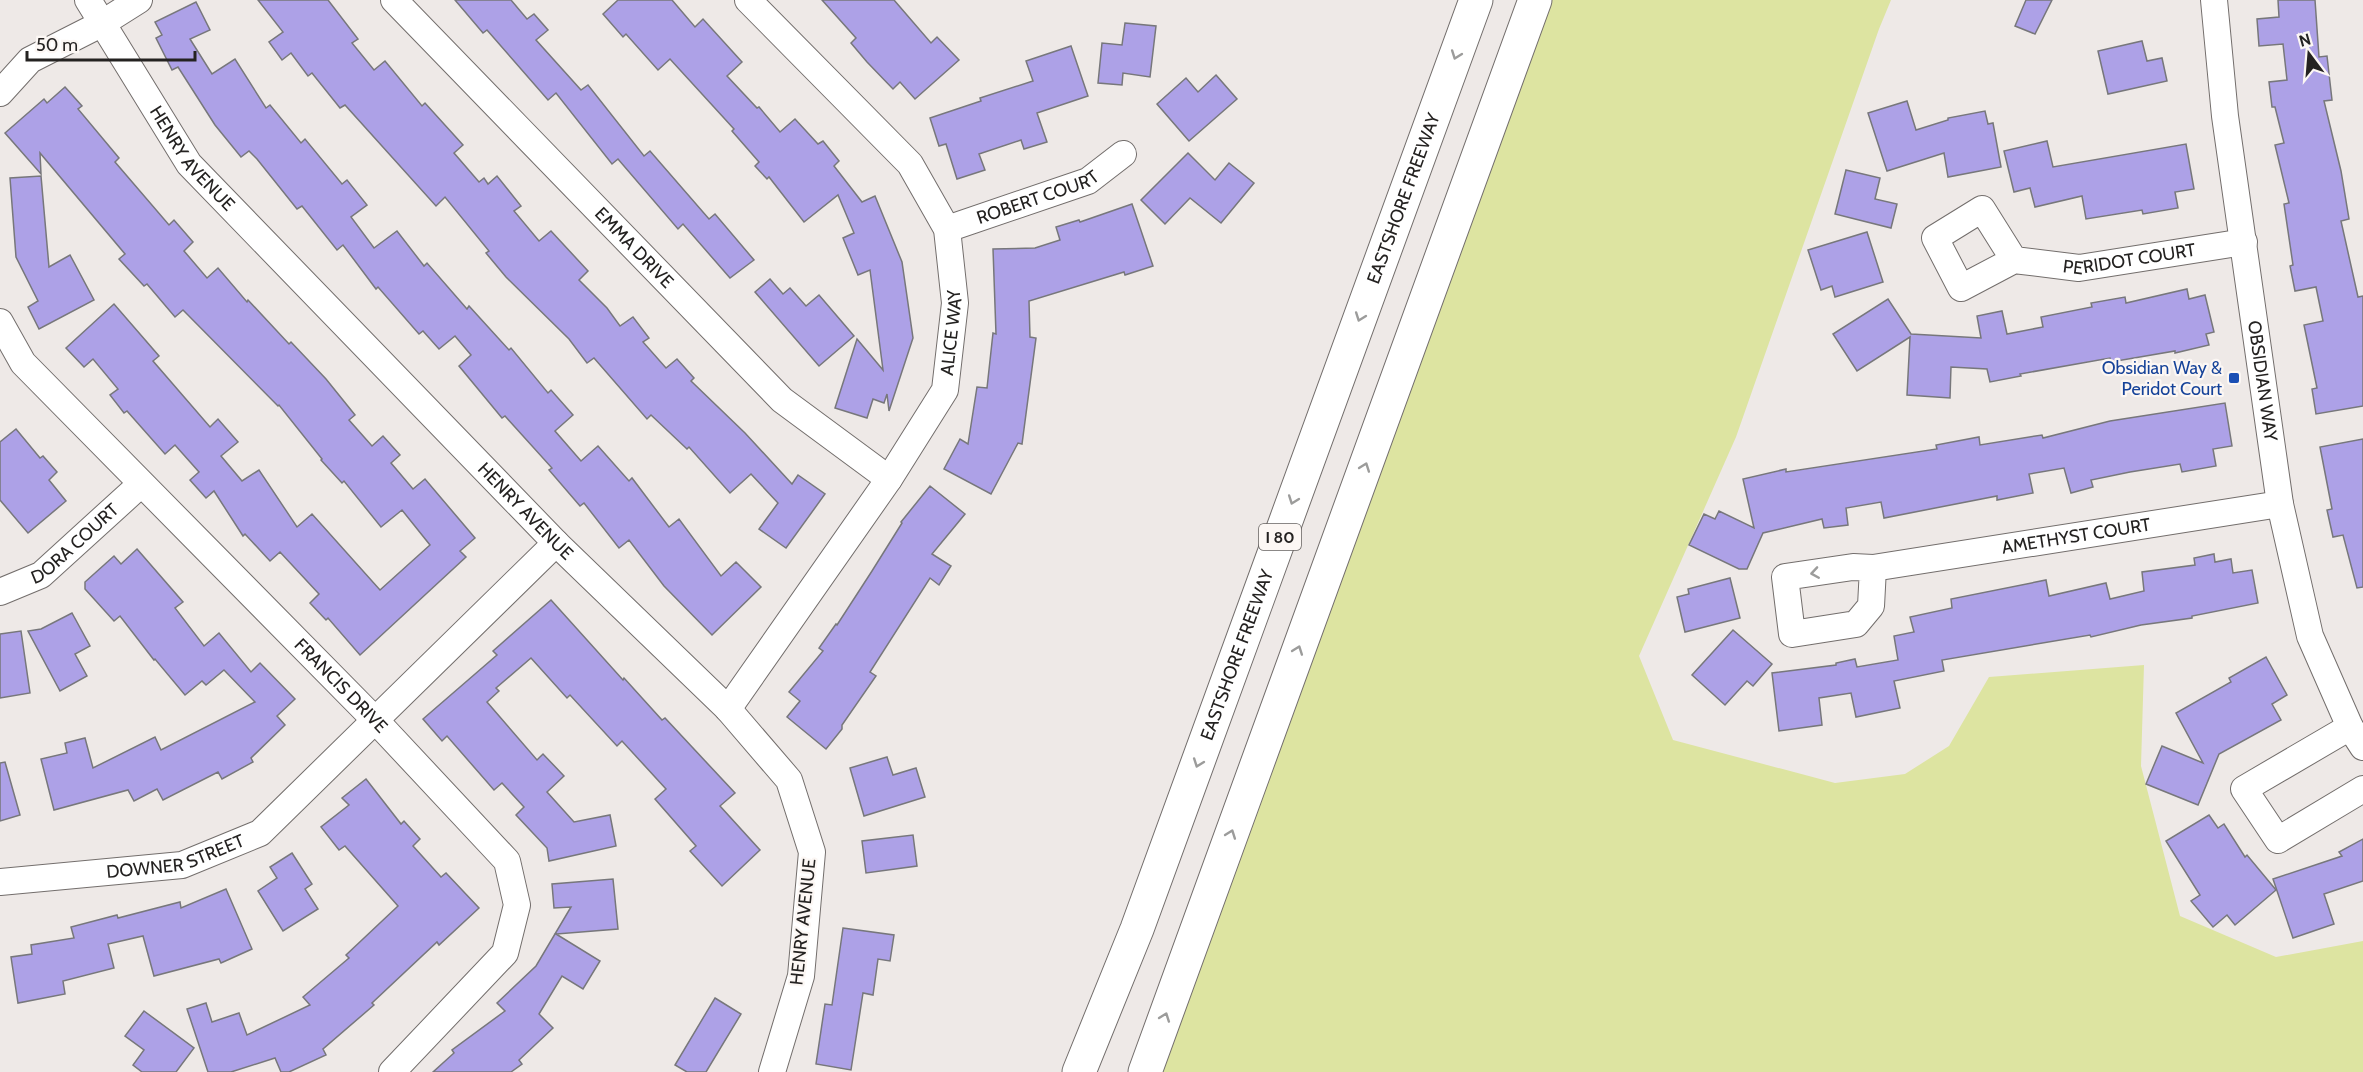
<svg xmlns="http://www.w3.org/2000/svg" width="2363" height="1072" font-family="Cabin,sans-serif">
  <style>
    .green { fill: #dde4a1 }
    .building { fill: #ada1e7; stroke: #77777b; stroke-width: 1.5 }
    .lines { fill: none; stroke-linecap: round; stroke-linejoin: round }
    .street-casing { stroke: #736e6c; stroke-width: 28 }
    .highway-casing { stroke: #736e6c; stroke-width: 35 }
    .street { stroke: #fff; stroke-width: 26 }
    .highway { stroke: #fff; stroke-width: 33 }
    .oneway { stroke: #9c9c9b }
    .transit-dot { fill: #1a4fb4; stroke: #fcf7f4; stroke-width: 2 }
    .labels { text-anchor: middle; stroke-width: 4.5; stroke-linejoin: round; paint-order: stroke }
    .shield { fill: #fcf7f4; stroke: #656260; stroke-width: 1.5 }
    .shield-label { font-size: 16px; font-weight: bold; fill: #242221 }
    .street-label { font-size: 18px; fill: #242221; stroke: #fcf7f4 }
    .transit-label { font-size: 18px; fill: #164399; stroke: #fcf7f4; text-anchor: end }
  </style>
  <rect width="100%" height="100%" fill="#eee9e7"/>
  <path class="green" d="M1535,0H1891L1879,29L1736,437L1639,656L1673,740L1835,783L1905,774L1949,746L1989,677L2144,665L2141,766L2180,916L2276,957L2363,941V1072H1145Z"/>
  <g class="building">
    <path d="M258,0H328L358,39L352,43L374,70L385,61L422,106L425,103L463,145L454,153L479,182L484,178L488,184L497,176L521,206L514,211L539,241L551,231L588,271L579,280L607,308L620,326L633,317L649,338L643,342L666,368L677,359L694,378L691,381L745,433L792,484L798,475L825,494L786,548L759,529L778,503L751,474L730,493L689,447L687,449L651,415L647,419L594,358L587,363L569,339L506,277L486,253L489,251L445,197L436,206L345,105L340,108L312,73L308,76L291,53L282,60L269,42L283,32Z"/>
    <path d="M455,0H511L527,19L534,14L548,30L536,40L581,90L588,85L644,156L650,151L709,219L715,214L754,260L730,278L683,224L678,229L618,159L612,164L556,93L548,100L487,30L483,33Z"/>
    <path d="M618,0H672L695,27L703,19L742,62L727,76L757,108L759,107L780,132L795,119L818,144L823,141L839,161L834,166L862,202L875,196L902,262L913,338L889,411L887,394L884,403L873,399L867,418L835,408L857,339L883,370L870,270L858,275L843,238L854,233L838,195L804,222L769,177L767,179L755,166L759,162L732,131L734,129L670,59L658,70L626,34L623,37L603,14Z"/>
    <path d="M822,0H894L931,43L937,37L959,60L915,99L900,82L893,89L867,62L851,43L856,38Z"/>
    <path d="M2026,0H2052L2035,34L2015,26Z"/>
    <path d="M2278,0H2315L2319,57L2327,56L2332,100L2324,101L2341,171L2349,219L2341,221L2358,297L2363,296V406L2316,414L2312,389L2317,388L2304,325L2323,321L2316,287L2295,291L2290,266L2293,265L2284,204L2289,203L2275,145L2284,143L2275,107H2272L2269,82L2287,80L2283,44L2259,46L2257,19L2279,17Z"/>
    <path d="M196,2L210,30L190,39L212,74L235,59L266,108L270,105L301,143L305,139L342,184L347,180L367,205L351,217L374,248L397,231L424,266L427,263L467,309L469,306L509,350L511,348L548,393L551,390L573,415L555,431L581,461L598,446L629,481L632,478L669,527L679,519L721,576L736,562L761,587L712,635L664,586L629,540L619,548L584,503L580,506L549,470L552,468L505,416L502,418L459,366L471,355L455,336L439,349L423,331L419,334L378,287L376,289L343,245L337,250L302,206L297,209L257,159L249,151L241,157L215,125L178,67L172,70L156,38L162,35L155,22Z"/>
    <path d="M1125,23L1156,26L1150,77L1123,73L1122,85L1098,83L1102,43L1122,45Z"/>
    <path d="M2142,41L2147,61L2162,58L2167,81L2108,94L2098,51Z"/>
    <path d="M1071,46L1088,96L1037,113L1047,142L1024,149L1021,140L979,154L985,170L957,179L946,144L939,146L930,118L981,101L980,98L1033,81L1026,61Z"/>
    <path d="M1216,75L1237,99L1189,141L1157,104L1186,78L1198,92Z"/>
    <path d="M65,87L82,106L78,109L119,158L115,162L169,225L174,220L193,242L184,251L207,278L218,268L247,302L248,300L289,344L291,342L326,379L355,415L349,420L372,446L383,436L400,455L391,463L413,489L425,479L475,538L460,551L466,557L360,655L328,618L326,620L310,603L319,594L280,552L270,561L245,534L243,536L214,491L206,498L190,480L199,472L175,445L165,454L127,411L124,413L110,395L118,389L93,359L84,367L66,348L114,304L159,356L153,361L210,427L218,419L238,442L221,456L242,481L259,470L297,527L312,514L380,590L430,545L402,510L381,527L344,481L342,483L321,460L322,459L279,405L278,406L183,310L175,317L147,284L144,286L119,259L125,254L40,153L41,174L5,133L44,99L47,103Z"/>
    <path d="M1907,101L1916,130L1948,120V118L1985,111L1988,124L1993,123L2001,167L1948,177L1944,153L1887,171L1868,113Z"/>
    <path d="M2047,141L2053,167L2186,144L2194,189L2175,192L2178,208L2143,214L2142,210L2086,219L2082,196L2035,207L2030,188L2014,192L2004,151Z"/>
    <path d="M1188,153L1215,180L1229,163L1254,183L1221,223L1190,198L1165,224L1141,200Z"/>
    <path d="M1846,170L1880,178L1875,199L1897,204L1891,228L1835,214Z"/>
    <path d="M41,176L49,267L70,255L94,300L39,329L28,307L38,301L16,257L10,178Z"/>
    <path d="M1132,204L1153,266L1125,275L1124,272L1029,301L1030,337L1036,338L1022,444L1018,443L991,494L944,469L960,439L968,444L977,387L987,388L993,333L996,334L993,249L1035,248L1060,240L1056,227L1079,220L1080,222Z"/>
    <path d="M1867,232L1883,282L1835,297L1832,286L1821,290L1808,250Z"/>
    <path d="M770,279L783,294L790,288L806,306L819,295L854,336L819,366L755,292Z"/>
    <path d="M2187,289L2189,299L2205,295L2214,332L2206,334L2209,345L2175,353V351L2111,362L2110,358L2020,374L2021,376L1990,382L1987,369L1951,367L1950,398L1907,395L1910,337L1857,371L1833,334L1888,299L1911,334L1981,338L1977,316L2002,311L2007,334L2043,327L2041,317L2092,307L2091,303L2125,297L2126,303Z"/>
    <path d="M2225,403L2232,446L2213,449L2216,466L2182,472L2180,464L2130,472L2091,480L2093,487L2071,493L2064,468L2029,474L2033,493L1997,500V496L1884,518L1881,502L1846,508L1848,525L1824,528L1822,519L1763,533L1747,569H1739L1689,545L1704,514L1715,519L1719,511L1754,528L1743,479L1786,469V472L1937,449L1936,445L1979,437L1980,445L2042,435L2043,438L2110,421Z"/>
    <path d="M16,429L40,458L43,456L57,472L49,480L66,501L28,533L0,500V442Z"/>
    <path d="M2363,439V587L2357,588L2343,535L2333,537L2327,510L2332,509L2320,447Z"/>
    <path d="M930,486L965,514L932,554L951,566L939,585L930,578L870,672L876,676L842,725V729L826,749L787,717L800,701L789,692L823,651L819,648L836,624L837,625L872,571L902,523L901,522Z"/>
    <path d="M137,549L183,602L175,608L204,646L219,633L251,672L260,663L295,699L277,716L285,725L251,758L253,762L222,779L218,772L163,800L157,789L134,801L128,790L54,810L41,759L67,753L65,743L85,738L93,768L155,737L161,750L255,702L224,670L206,685L202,681L185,695L155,659L154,660L120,616L114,621L85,589V582L114,556L121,564Z"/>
    <path d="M2214,554L2215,562L2231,559L2233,573L2252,570L2258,603L2192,616V618L2141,625L2091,637L2090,635L1942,660L1944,671L1894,681L1900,708L1856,717L1851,693L1819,698L1822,725L1779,731L1772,673L1836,665V663L1855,659L1857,667L1898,660L1894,636L1914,632L1910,617L1952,608L1951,599L2046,580L2049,596L2106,583L2110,599L2144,591L2142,572L2195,565L2194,558Z"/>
    <path d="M1730,578L1740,618L1685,632L1677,597L1689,594L1688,589Z"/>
    <path d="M551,600L623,680L624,678L662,720L665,718L735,793L720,806L760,850L722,886L690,851L696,846L655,799L666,789L622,741L617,746L570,695L567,698L531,658L496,688L499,691L487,702L537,760L543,754L564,776L547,792L574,822L610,815L616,846L549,861L547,848L516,815L524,807L502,783L494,790L447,736L442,741L423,719L497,655L493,651Z"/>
    <path d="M72,613L90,646L75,654L87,676L60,691L28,631L41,629Z"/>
    <path d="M1733,630L1772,664L1753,686L1747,681L1725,705L1692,675Z"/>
    <path d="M21,631L30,693L0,698V634Z"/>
    <path d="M2266,657L2287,695L2272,704L2281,720L2219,754L2198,805L2146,784L2162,746L2203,763L2176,713L2231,682L2229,678Z"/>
    <path d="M887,757L893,775L916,768L925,797L864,816L850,768Z"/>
    <path d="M5,762L20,815L0,821V763Z"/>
    <path d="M366,779L401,824L404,821L420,839L413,846L441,877L446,873L479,908L439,945L437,942L372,1003L374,1005L323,1049L326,1055L289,1072H281L275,1058L231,1072H208L187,1009L206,1003L212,1022L239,1013L247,1035L310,1005L303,997L349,958L346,955L398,906L345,846L339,850L321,827L349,805L342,798Z"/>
    <path d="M2209,815L2218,828L2224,824L2245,857L2247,855L2276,890L2235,925L2227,915L2213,927L2191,901L2200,895L2166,841Z"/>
    <path d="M913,835L917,866L866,873L862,841Z"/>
    <path d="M2363,839V881L2324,894L2334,924L2293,938L2273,879L2342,856L2339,852Z"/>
    <path d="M292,853L312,884L305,889L318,909L283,931L258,891L277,878L270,867Z"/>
    <path d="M613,879L618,929L556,934L600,961L583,989L562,976L539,1014L553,1028L519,1060L522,1064L511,1072H433L454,1053L452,1050L505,1011L497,1003L536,966L571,907L554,908L552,884Z"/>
    <path d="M226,889L252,949L221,963L219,959L154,976L143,936L108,944L114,968L63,981L65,994L18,1003L11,957L32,954L31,945L74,938L71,927L117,915L118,918L180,902L181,908Z"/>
    <path d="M843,928L894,935L890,961L878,959L873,995L863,993L851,1070L816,1064L825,1004L832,1005Z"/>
    <path d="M715,998L741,1014L706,1072H687L675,1065Z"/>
    <path d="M144,1011L194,1048L176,1072H142L133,1065L144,1050L125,1036Z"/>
  </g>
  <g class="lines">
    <defs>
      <g id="street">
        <path id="s1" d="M88,0L189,164L556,543L728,709L789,780L812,852L801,976L772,1072"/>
        <path id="s2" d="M394,0L782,400L889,479"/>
        <path id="s3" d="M2214,0L2225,116L2280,504L2310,636L2350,727L2363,747"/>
        <path d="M0,93L30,60L101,24L139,0"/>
        <path id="s4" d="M947,229L1088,181L1123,154"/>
        <path id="s5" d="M2014,260L1961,288L1935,238L1982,209L2014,260L2079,268L2244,242"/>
        <path id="s6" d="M0,322L23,363L376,721L507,861L517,905L505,953L392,1072"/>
        <path id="s7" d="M1873,568L1871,606L1856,624L1792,634L1785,577L1853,567L1873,568L2280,504"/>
        <path id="s8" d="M0,592L41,575L141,484"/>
        <path id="s9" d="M728,709L889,479L945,390L955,303L947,229L910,164L748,0"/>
        <path d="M2350,727L2244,789L2278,840L2363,789"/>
        <path id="s10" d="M0,882L182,865L260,833L556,543"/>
      </g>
      <g id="highway">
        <path id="s11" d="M1079,1072L1137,929L1476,0"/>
        <path d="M1145,1072L1535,0"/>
      </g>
    </defs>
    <use href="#street" class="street-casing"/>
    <use href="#highway" class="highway-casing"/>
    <use href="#street" class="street"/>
    <use href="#highway" class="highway"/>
  </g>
  <defs><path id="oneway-chevron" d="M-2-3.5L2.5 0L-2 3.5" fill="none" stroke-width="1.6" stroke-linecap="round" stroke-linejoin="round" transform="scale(1.5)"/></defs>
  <g class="oneway">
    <use href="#oneway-chevron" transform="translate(1456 55) rotate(110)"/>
    <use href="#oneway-chevron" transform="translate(1360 317) rotate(110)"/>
    <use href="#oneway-chevron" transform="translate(1365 467) rotate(-70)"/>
    <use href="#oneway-chevron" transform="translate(1293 500) rotate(110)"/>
    <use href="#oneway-chevron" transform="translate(1815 573) rotate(171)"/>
    <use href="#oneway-chevron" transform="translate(1298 650) rotate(-70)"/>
    <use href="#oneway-chevron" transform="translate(1198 763) rotate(110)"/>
    <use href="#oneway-chevron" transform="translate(1231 834) rotate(-70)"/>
    <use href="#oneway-chevron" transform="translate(1165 1017) rotate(-70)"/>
  </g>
  <rect class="transit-dot" x="2228" y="372" width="12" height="12" rx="3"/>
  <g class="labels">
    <rect class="shield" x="1259" y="524" width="42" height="26" rx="4.5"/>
    <g class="shield-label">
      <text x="1280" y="543">I 80</text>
    </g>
    <g class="street-label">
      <text dy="6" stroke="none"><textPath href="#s1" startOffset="190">HENRY AVENUE</textPath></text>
      <text dy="6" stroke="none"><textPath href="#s4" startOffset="96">ROBERT COURT</textPath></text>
      <text dy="6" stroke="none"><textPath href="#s11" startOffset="932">EASTSHORE FREEWAY</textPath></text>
      <text dy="6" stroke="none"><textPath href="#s2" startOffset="345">EMMA DRIVE</textPath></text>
      <text dy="6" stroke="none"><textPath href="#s5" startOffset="348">PERIDOT COURT</textPath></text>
      <text dy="6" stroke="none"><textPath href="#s9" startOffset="444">ALICE WAY</textPath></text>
      <text dy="6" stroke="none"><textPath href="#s3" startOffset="384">OBSIDIAN WAY</textPath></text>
      <text dy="6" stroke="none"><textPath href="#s1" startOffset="676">HENRY AVENUE</textPath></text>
      <text dy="6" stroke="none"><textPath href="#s7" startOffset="478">AMETHYST COURT</textPath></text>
      <text dy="6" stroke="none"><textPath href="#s8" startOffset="90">DORA COURT</textPath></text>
      <text dy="6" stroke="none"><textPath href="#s11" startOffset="446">EASTSHORE FREEWAY</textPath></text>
      <text dy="6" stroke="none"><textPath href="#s6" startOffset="500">FRANCIS DRIVE</textPath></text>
      <text dy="6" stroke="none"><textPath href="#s10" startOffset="178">DOWNER STREET</textPath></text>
      <text transform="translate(803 922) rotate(-84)" y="6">HENRY AVENUE</text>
    </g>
    <g class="transit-label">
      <text x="2222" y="374">Obsidian Way &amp;<tspan x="2222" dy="21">Peridot Court</tspan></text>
    </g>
  </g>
  <g transform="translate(2309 54) rotate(344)" stroke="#fcf7f4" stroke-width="4.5" paint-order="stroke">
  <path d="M0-4.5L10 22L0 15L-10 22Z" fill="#242221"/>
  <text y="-9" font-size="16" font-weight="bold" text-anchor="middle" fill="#242221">N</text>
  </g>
  <path d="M27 51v9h168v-9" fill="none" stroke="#242221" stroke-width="3"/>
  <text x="36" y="51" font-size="18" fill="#242221" stroke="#fcf7f4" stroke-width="4.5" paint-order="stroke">50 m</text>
</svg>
